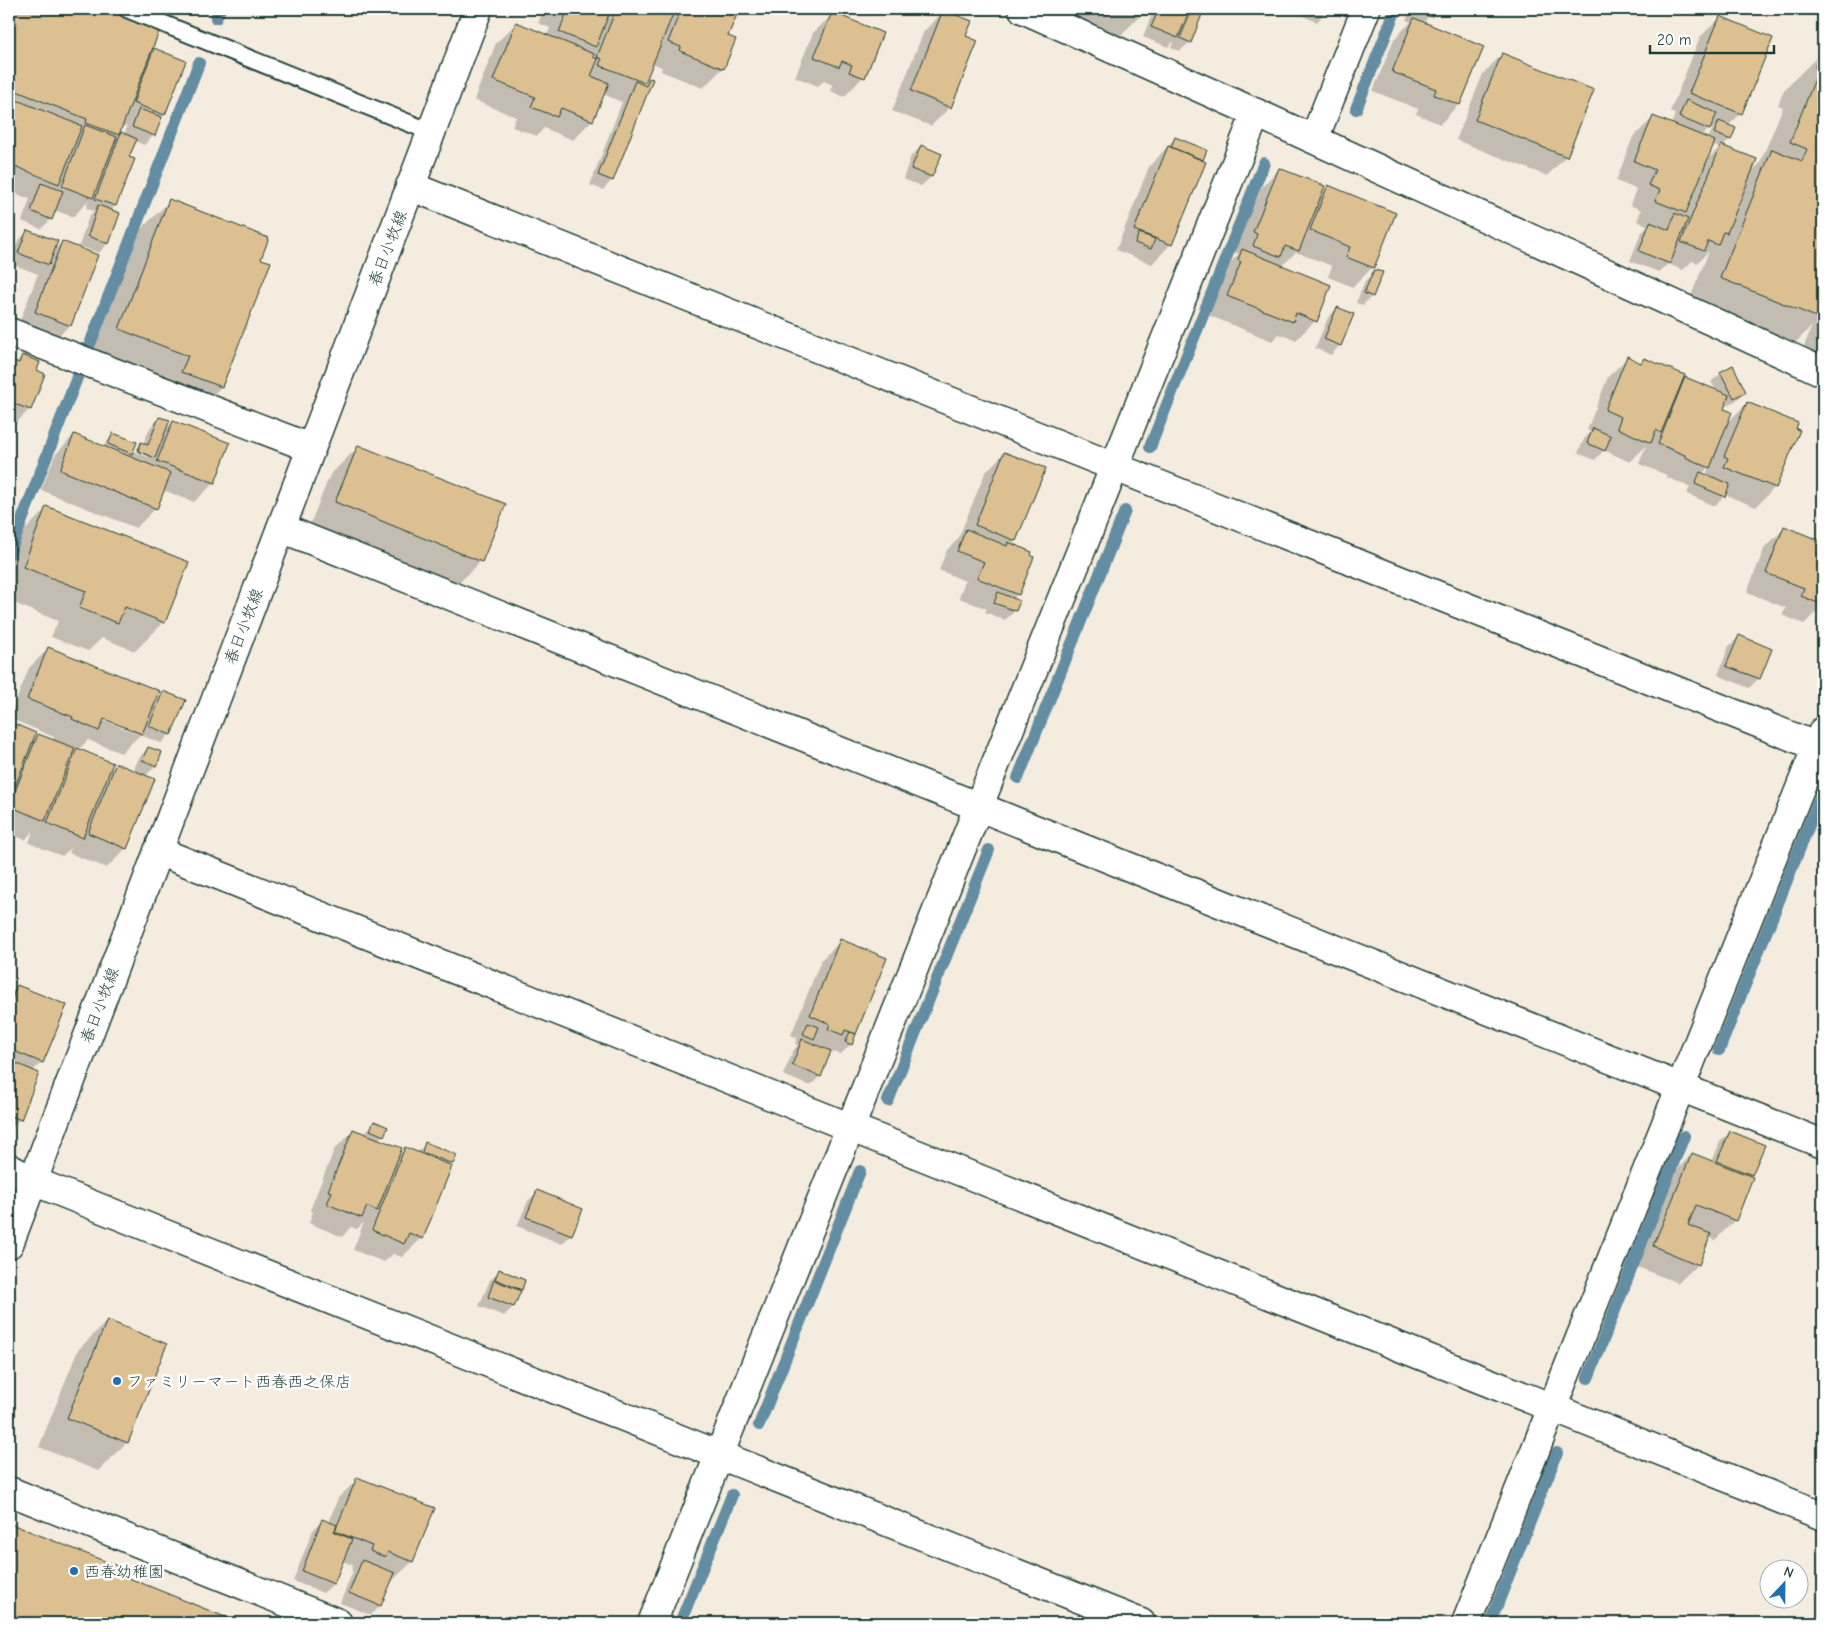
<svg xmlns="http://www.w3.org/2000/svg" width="1832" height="1632" font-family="'Comic Neue','Klee One',sans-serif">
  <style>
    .shadow { fill: #0003; fill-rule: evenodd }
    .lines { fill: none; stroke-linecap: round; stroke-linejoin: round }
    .stream { stroke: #628da2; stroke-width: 12 }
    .building { fill: #dcc091; stroke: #1f3d34 }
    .lane-casing { stroke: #1f3d34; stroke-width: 20 }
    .street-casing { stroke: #1f3d34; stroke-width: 31 }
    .secondary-casing { stroke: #1f3d34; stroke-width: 31 }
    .lane { stroke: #fff; stroke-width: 16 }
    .street { stroke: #fff; stroke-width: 28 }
    .secondary { stroke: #fff; stroke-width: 28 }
    .poi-dot { fill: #1f6fb2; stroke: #fff; stroke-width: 2 }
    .labels { text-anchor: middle; stroke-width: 5; stroke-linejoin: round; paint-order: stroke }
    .street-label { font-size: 16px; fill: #1f3d34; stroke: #fff }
    .poi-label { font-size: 16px; fill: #1f3d34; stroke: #fff; text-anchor: start }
  </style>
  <rect width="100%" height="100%" fill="#f4ecde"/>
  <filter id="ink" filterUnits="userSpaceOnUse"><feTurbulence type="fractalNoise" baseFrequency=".02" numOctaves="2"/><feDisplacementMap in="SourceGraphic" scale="10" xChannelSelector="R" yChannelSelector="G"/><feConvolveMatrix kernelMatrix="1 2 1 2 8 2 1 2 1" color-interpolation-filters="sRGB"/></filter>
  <g filter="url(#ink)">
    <g class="shadow">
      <path d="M9,9H106L158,29L148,56L154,50L185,61L164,115L161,118L154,135L144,145L135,141L128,157L133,159L115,206L110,211L108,243L99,253L79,246L89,216L94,211L86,208L89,200L73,217L54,210L51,219L41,229L22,221L30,199L9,191V165L50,181V178L9,162ZM121,125L127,127L124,135L121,134L116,138Z"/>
      <path d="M167,9H189L183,15Z"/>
      <path d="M544,9H656L667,13L672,9H725L736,13L727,37L723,68L703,88L661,71L662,67L652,63L642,87L650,79L612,180L603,190L590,185L622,102L603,94L592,120L573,140L544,128L537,136L512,127L516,117L474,100L496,43L516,24L547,36L550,28L538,23Z"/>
      <path d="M1052,9H1147L1120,36Z"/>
      <path d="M1154,9H1203L1190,42L1180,51L1171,48L1174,41L1168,47L1143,37Z"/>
      <path d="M1287,9H1328L1317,22Z"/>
      <path d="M1411,9H1433L1429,16L1423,23L1459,104L1440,124L1416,114L1418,109L1373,91L1394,39L1411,22L1406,20Z"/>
      <path d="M1471,9H1483L1479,12Z"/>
      <path d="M944,11L965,37L950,107L931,126L892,111L924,31Z"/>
      <path d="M833,14L863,77L844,97L831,91L833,85L824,81L818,86L795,77L813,33Z"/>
      <path d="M1720,18L1741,113L1728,126L1730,139L1723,147L1749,174L1760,163L1783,107L1778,105L1784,90L1822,52L1823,53V383L1794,372L1812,326L1782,356L1683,316L1709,251L1697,263L1692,261L1683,270L1668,264L1659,272L1630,261L1641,233L1649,226L1637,221L1641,210L1630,205L1636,189L1616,181L1633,137L1653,118L1671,125L1675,114L1670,112L1700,37ZM1710,128L1713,129L1707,140L1701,137ZM1712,145L1719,148L1705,162Z"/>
      <path d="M1502,54L1566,156L1547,176L1456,140L1483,74Z"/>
      <path d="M1175,138L1202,159L1171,244L1152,264L1116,250L1149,167Z"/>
      <path d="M921,147L940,155L931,177L921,186L903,179L911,156Z"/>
      <path d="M1279,169L1321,195L1328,187L1373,267L1353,287L1328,277L1332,266L1296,252L1282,266L1315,321L1296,340L1279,334L1272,341L1208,315L1222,281L1219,280L1223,270L1239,254L1234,252L1260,189Z"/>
      <path d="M170,201L259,260L269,263L221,387L192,416L91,358L140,230Z"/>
      <path d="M28,231L53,252L62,242L70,325L50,344L16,331L38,274L10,263L18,241Z"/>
      <path d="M1374,271L1372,296L1363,305L1356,303L1365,281Z"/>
      <path d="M1337,308L1340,345L1331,355L1315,348L1328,318Z"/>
      <path d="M22,356L35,371L44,374L29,410L10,429L9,360L16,363Z"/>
      <path d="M1627,358L1640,363L1644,359L1680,384L1686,378L1716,390L1711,382L1721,373L1745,392L1735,401L1723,407L1726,424L1747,403L1775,487L1756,507L1725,495L1715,506L1687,494L1690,487L1666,477L1667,475L1639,464L1646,446L1630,462L1604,450L1595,460L1578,453L1584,439L1591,432L1587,430L1608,377ZM1709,467L1706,476L1702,474Z"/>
      <path d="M159,418L164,432L173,422L229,444L214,483L194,502L163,490L156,508L136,528L41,490L55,455L74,435L103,447L113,434L135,443L131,454L134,451L148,457V454L136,449L142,443L143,444L150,428Z"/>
      <path d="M359,446L481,561L452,590L307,532L330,475Z"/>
      <path d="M1004,453L1044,469L1015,541L1011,545L1018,594L1013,599L1019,601L1015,611L1005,620L985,612L987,609L959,598L965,581L939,570L947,550L958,539L985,473Z"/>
      <path d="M47,508L164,622L135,651L102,638L88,651L51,637L58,621L9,601V559L18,537Z"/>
      <path d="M1785,528L1823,543V605L1804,624L1782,615L1786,608L1747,592L1765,547Z"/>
      <path d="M1739,637L1770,650L1758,679L1749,688L1718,675L1729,646Z"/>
      <path d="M49,648L154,702L164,692L170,734L161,743L140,735L121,753L88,740L78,750L107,773L116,765L133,771L139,758L148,748L160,753L156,766L145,776L126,848L107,868L69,853L71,848L62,856L29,843L33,831L25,840L9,833V725L10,724L31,743L38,735L52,741L54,737L9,718L29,668ZM99,716L133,729V732L98,718ZM74,747L78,749L70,757Z"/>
      <path d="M841,941L885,959L851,1044L841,1054L830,1051L820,1076L810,1086L783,1075L793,1051L798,1045L795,1044L797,1038L791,1035L821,960Z"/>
      <path d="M9,983L13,985L10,994L18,986L42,1062L33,1071L20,1119L9,1130Z"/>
      <path d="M374,1123L383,1135L378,1140L398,1157L405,1149L416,1153L426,1144L456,1156L449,1167L422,1238L402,1257L393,1254L384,1262L353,1250L364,1222L357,1229L351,1227L342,1237L309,1223L313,1212L310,1210L334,1150L354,1130L364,1134Z"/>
      <path d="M1730,1132L1763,1146L1749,1177L1752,1178L1735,1220L1715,1240L1708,1237L1698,1264L1678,1283L1635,1266L1673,1174L1692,1154L1712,1162L1720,1142Z"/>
      <path d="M537,1192L582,1210L571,1235L562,1244L517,1226L528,1201Z"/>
      <path d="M500,1271L521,1289L513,1307L504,1316L479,1306L490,1280Z"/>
      <path d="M107,1321L127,1442L98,1471L39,1447L78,1350Z"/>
      <path d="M358,1479L433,1509L412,1562L392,1581L390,1580L380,1606L371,1615L340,1603L353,1571H351L353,1565L342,1561L333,1584L323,1593L293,1581L313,1530L322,1521L328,1523L338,1498Z"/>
      <path d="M9,1524L125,1571L122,1577L237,1623H9Z"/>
    </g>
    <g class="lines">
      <g class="stream">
        <path d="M216,18L220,9"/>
        <path d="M1356,109L1396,9"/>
        <path d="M90,344L199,63"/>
        <path d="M1150,447L1264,163"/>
        <path d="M9,554L78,375"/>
        <path d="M1018,778L1125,511"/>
        <path d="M1719,1050L1823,790"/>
        <path d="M888,1101L989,850"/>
        <path d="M1588,1378L1684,1136"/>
        <path d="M759,1425L860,1171"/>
        <path d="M680,1623L732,1495"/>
        <path d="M1490,1623L1557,1453"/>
      </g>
    </g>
    <g class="building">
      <path d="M16,9H109L160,29L119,135L86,123L87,119L9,88V28Z"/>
      <path d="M568,9H611L596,47L559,32Z"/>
      <path d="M616,9H659L673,14L645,83L599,65L602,59L597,57Z"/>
      <path d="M681,9H729L738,12L728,36L736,39L724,69L680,51L681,47L668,42Z"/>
      <path d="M1159,9H1190L1178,38L1151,27Z"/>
      <path d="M1192,9H1204L1191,43L1180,38Z"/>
      <path d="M1416,9H1434L1431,17L1415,11Z"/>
      <path d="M943,10L972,21L966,36L978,41L951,108L911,91Z"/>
      <path d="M832,12L883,33L865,78L849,72L852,65L842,61L839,67L814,57Z"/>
      <path d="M1720,16L1773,38L1742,114L1689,93Z"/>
      <path d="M1414,18L1484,47L1460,105L1434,95L1436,89L1392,72Z"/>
      <path d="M516,22L594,54L593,57L598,59L591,76L609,83L593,121L561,108L557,117L531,107L535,97L493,80Z"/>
      <path d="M154,48L186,61L165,115L133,103Z"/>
      <path d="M1821,51L1823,52V313L1821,319L1720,278L1772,149L1802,161L1807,149L1790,142L1819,69L1815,67Z"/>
      <path d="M1502,53L1594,90L1567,157L1475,120Z"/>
      <path d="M649,78L653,79L613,181L598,175L635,81L646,86Z"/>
      <path d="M9,97L82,126L59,184L9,164Z"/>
      <path d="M1686,100L1717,113L1710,130L1679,117Z"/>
      <path d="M139,109L162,117L155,136L132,127Z"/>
      <path d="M1653,116L1715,141L1686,213L1655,201L1660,190L1648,185L1655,170L1634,161Z"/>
      <path d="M1719,121L1736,128L1731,140L1714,133Z"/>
      <path d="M85,125L117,137L93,198L62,186Z"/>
      <path d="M121,132L137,139L129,157L135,159L116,206L95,199Z"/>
      <path d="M1175,137L1207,150L1203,160L1171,147Z"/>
      <path d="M921,145L942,154L932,177L911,169Z"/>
      <path d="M1721,145L1757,159L1727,233L1723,232L1718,245L1708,241L1704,251L1681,242Z"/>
      <path d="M1168,146L1206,162L1172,245L1134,230Z"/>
      <path d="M1279,168L1325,186L1299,251L1285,246L1281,257L1253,246L1257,234L1253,232Z"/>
      <path d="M41,183L63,191L52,220L31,211Z"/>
      <path d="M1328,185L1396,213L1374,268L1346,257L1350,247L1310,230Z"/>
      <path d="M169,199L269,238L261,259L271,262L222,387L181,372L188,356L119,329Z"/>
      <path d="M98,205L120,213L109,244L88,236Z"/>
      <path d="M1675,213L1688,219L1670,264L1639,251L1650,222L1669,230Z"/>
      <path d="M27,230L58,241L49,265L18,253Z"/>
      <path d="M1139,233L1155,239L1151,249L1135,243Z"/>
      <path d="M62,241L98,255L71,326L35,312Z"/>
      <path d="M1242,249L1331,285L1317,322L1296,313L1293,322L1227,296L1241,262L1238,260Z"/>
      <path d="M1374,270L1383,272L1373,297L1364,293Z"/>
      <path d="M1337,307L1354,314L1341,346L1324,339Z"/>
      <path d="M22,355L40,362L37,370L45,374L31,410L9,402V359L19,363Z"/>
      <path d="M1627,356L1641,363L1644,358L1685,375L1661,433L1656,430L1651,443L1617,428L1621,417L1605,410Z"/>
      <path d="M1733,365L1746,392L1734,398L1720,372Z"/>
      <path d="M1685,377L1729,395L1724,409L1732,412L1710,468L1685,457V455L1658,444Z"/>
      <path d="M1747,402L1798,423L1796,429L1800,430L1776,488L1724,467L1728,458L1724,456Z"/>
      <path d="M159,417L170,420L155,458L138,451L141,442L148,445Z"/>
      <path d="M173,421L230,443L215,483L157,461Z"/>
      <path d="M1593,428L1611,436L1605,451L1587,443Z"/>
      <path d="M113,433L137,442L132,454L108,444Z"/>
      <path d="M74,434L171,473L157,509L60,470Z"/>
      <path d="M358,445L506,504L482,562L335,502Z"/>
      <path d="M1004,452L1046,468L1016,541L975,525Z"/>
      <path d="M1700,472L1730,484L1725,497L1695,484Z"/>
      <path d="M46,506L189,562L165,623L125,607L118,623L79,608L86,591L23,567Z"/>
      <path d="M1784,526L1823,542V605L1801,596L1804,588L1766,573Z"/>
      <path d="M966,529L1007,546L1008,542L1032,552L1031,555L1034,557L1019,595L977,578L984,562L957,551Z"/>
      <path d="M998,592L1020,601L1016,611L994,603Z"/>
      <path d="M1739,635L1772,649L1760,679L1726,666Z"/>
      <path d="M48,647L160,691L142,734L104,719L99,731L72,719L73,717L27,699Z"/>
      <path d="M163,691L186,700L171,735L149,726Z"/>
      <path d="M10,722L36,733L9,802V725Z"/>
      <path d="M38,734L75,748L45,821L9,806Z"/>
      <path d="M148,747L162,752L157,766L142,760Z"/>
      <path d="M77,748L113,763L83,838L47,823Z"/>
      <path d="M116,763L155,779L127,849L88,833Z"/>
      <path d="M840,939L887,958L856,1034L845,1030L843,1035L828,1029L830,1024L810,1015Z"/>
      <path d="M17,985L67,1005L43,1063L9,1049V1006Z"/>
      <path d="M808,1023L819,1027L814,1039L803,1034Z"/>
      <path d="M850,1032L856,1034L852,1045L845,1042Z"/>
      <path d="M802,1039L831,1051L821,1077L792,1065Z"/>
      <path d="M9,1060L39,1073L21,1120L9,1115Z"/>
      <path d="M374,1121L388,1127L384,1136L370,1130Z"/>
      <path d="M353,1129L402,1148L377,1211L367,1206L362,1218L327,1204L332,1192L328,1191Z"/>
      <path d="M1730,1131L1765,1145L1752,1175L1717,1161Z"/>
      <path d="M425,1142L457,1155L453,1164L422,1152Z"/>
      <path d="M405,1147L452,1166L423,1239L409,1233L404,1244L372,1230Z"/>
      <path d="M1692,1153L1753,1177L1736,1221L1696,1205L1688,1225L1711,1234L1699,1265L1653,1246Z"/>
      <path d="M537,1190L583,1209L572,1235L526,1217Z"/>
      <path d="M499,1269L525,1280L522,1290L495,1279Z"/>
      <path d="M494,1280L521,1291L514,1307L488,1297Z"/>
      <path d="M107,1320L167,1344L128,1443L67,1418Z"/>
      <path d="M357,1477L435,1508L413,1562L388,1552L385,1557L370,1551L372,1546L335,1531Z"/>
      <path d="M322,1519L337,1525L334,1532L352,1539L334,1584L302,1571Z"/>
      <path d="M9,1523L127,1570L124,1576L240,1623H9Z"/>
      <path d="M362,1560L395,1573L381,1606L349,1593Z"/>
    </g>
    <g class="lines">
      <defs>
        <path id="lane" d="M127,9L431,132"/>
        <g id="street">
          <path d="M1314,139L1366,9"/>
          <path d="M410,186L1823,749"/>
          <path d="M9,332L311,448"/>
          <path d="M281,528L1823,1144"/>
          <path d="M158,851L1823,1516"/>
          <path d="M9,1168L33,1181L90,1204L1141,1623"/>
          <path d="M9,1491L338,1623"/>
          <path d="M652,1623L1256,113"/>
          <path d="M1466,1623L1823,731"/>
        </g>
        <g id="secondary">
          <path d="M1023,9L1256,113L1823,372"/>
          <path d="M9,1244L478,9"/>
        </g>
      </defs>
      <use href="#lane" class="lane-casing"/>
      <use href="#street" class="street-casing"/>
      <use href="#secondary" class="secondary-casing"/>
      <use href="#lane" class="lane"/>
      <use href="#street" class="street"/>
      <use href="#secondary" class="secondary"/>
    </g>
  </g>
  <g class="poi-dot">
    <circle cx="117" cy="1381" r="5"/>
    <circle cx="74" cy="1571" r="5"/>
  </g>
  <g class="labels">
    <g class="street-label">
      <text transform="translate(387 248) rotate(-69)" y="6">春日小牧線</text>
      <text transform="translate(243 626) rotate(-69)" y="6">春日小牧線</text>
      <text transform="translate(99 1005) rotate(-69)" y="6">春日小牧線</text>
    </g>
    <g class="poi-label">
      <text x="127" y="1387">ファミリーマート西春西之保店</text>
      <text x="84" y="1577">西春幼稚園</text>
    </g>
  </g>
  <rect width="1832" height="1632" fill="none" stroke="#fff" stroke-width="30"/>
  <rect x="15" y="15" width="1802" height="1602" fill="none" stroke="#1f3d34" stroke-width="2" filter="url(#ink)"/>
  <g transform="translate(1784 1584) rotate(22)"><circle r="24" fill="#ffffff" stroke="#a5b1ae"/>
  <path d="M0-4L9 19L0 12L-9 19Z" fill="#1f6fb2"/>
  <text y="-8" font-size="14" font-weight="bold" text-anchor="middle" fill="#1f3d34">N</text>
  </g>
  <path d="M1650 45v8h124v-8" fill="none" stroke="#1f3d34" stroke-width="2.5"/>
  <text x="1657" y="45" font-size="15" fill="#1f3d34" stroke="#ffffff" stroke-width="4" paint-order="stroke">20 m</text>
</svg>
